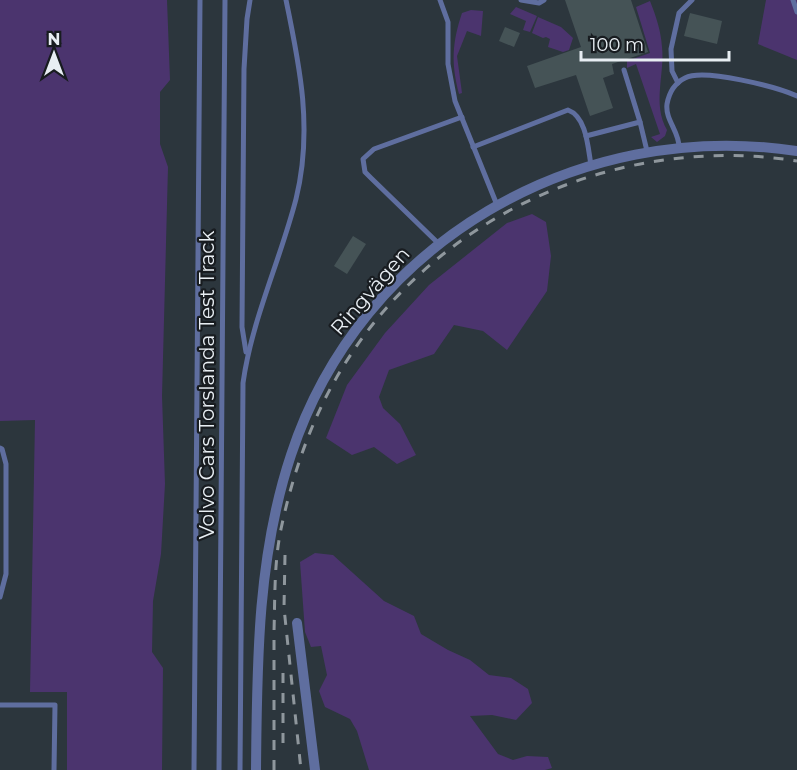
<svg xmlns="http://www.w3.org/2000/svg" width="797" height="770" font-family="Montserrat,sans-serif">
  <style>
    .green { fill: #4b346e }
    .building { fill: #455356 }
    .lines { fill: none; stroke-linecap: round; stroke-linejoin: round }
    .lane { stroke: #5f6e9f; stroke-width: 5 }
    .street { stroke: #5f6e9f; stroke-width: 10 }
    .rail { stroke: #8f979d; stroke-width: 3; stroke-dasharray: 10 10; stroke-linecap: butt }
    .labels { text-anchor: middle; stroke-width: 4.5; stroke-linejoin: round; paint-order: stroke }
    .street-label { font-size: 20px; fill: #e8eef3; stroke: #181c20 }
  </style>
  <rect width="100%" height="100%" fill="#2c363d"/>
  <g class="green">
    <path d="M0,0H167L170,80L160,92V144L168,167L162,396L165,484L161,554L153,601L152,652L163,668L162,770H67V692H30L35,420L0,421Z"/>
    <path d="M766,0H797V60L758,44Z"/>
    <path d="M650,1C656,16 661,31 662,47C665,74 652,104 667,130L665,136L657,142L651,137L660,134L636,64L627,68V61L650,53L636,7Z"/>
    <path d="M516,7L537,16L530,32L523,30L526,21L510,14Z"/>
    <path d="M471,10L483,11L481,36L467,31L457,56L462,93L459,94C451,63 452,43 462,13Z"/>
    <path d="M538,17L561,27L573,38L569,50L563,52L548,47L550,39L546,37L543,38L532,33Z"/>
    <path d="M532,214L546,222L551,256L547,291L507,350L483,331L454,325L434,354L389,370L379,397L383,408L400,424L416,455L397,464L374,447L352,455L326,438L347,385L385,333L429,285L507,223Z"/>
    <path d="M315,553L333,555L384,601L414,616L421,634L448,650L470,660L489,675L511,678L528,689L532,703L516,720L492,715L470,716L498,754L513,760L527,756L548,757L552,768L545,770H369L357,731L350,719L325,707L319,691L327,675L321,646L311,647L305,632L300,562Z"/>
  </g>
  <g class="building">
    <path d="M565,0H631L648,52L612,64L614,74L603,78L613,108L590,116L576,75L535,88L527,66L581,47Z"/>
    <path d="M690,13L722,21L717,44L684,36Z"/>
    <path d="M505,27L520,33L514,47L499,41Z"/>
    <path d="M353,236L366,244L347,274L334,266Z"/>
  </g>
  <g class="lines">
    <g class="lane">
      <path d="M440,0L448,22V64L455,101L497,205"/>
      <path d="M521,0L539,3L544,0"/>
      <path d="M793,0L797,12"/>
      <path d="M624,70L640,122"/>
      <path d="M678,83L672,71L671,49L679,13L692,0"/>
      <path d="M586,136L640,122L647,151"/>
      <path d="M473,147L568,110C587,117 588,149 591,165"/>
      <path d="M679,147C679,131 665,120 667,104C669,93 675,83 685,78C704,68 777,87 797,96"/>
      <path d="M439,244L371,178L365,172L363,159L374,149L462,117"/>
      <path d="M246,352L242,327L244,69L247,19L250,0"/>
      <path d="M0,448L2,449L6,464V574L0,597"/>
      <path d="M0,705H55L54,770"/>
      <path d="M194,770L200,0"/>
      <path d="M219,770L225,0"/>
      <path d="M240,770L243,383C252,319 280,261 296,199C313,130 300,67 286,0"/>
    </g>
    <g class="street">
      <path d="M297,623L315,770"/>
      <path d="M256,770C257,664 257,557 291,455C361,242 578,118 797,151"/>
    </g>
    <g class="rail">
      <path d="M285,555L284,608L301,770"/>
      <path d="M283,743V668"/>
      <path d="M274,770C274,724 274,678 274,632C275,597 274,563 281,529C290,486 304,442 323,403C409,227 606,131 797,161"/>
    </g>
  </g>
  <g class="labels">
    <g class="street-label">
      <text transform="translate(370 291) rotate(-49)" y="7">Ringvägen</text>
      <text transform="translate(207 385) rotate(-90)" y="7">Volvo Cars Torslanda Test Track</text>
    </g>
  </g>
  <g transform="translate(54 54)" stroke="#181c20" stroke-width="4.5" paint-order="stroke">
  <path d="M0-4.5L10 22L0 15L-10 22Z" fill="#e8eef3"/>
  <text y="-9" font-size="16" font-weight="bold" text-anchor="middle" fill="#e8eef3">N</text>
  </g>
  <path d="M581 51v9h148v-9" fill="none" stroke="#e8eef3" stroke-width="3"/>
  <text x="590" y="51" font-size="18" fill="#e8eef3" stroke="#181c20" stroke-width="4.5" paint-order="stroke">100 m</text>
</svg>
